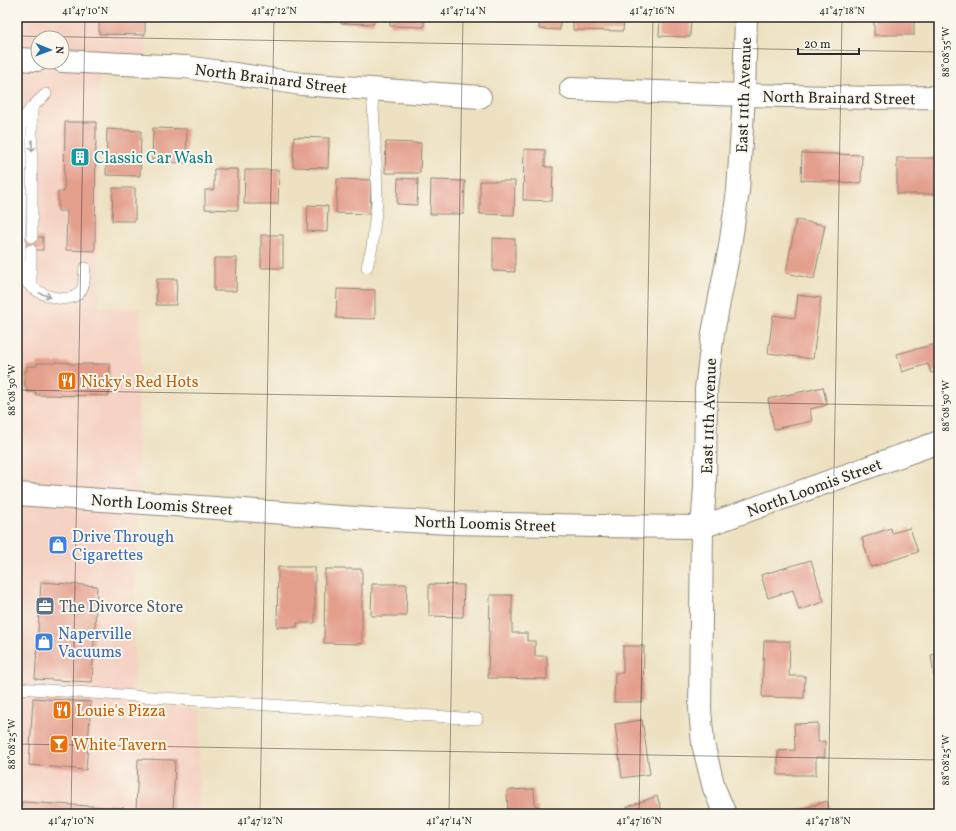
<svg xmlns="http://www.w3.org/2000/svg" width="956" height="831" font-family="Vollkorn,serif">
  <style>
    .built { fill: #f5d2c3; fill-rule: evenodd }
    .building { fill: #e49e8c }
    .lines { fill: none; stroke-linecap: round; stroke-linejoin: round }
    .lane-casing { stroke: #8c8676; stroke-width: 12 }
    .street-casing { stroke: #8c8676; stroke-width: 24 }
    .lane { stroke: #fff; stroke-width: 11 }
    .street { stroke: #fff; stroke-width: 22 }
    .oneway { stroke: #a0a0a0 }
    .ticks { fill: none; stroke: #2b2b2b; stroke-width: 1; stroke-opacity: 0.45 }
    .labels { text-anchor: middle; stroke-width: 4; stroke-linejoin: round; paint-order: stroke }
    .street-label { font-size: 16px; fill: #2b2b2b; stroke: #fbf7ec }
    .culture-label { font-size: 16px; fill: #0d838f; stroke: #fbf7ec; text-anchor: start }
    .food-label { font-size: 16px; fill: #c56008; stroke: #fbf7ec; text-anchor: start }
    .shop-label { font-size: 16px; fill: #366cbe; stroke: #fbf7ec; text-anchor: start }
    .service-label { font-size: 16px; fill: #4e5e75; stroke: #fbf7ec; text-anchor: start }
    .neatline { fill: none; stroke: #2b2b2b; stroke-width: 1.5 }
    .ticks-label { font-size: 10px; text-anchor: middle; fill: #2b2b2b }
  </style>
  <rect width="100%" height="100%" fill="#fbf7ec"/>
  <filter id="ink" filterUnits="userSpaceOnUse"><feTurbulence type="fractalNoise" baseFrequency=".025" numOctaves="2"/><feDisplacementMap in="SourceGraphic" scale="8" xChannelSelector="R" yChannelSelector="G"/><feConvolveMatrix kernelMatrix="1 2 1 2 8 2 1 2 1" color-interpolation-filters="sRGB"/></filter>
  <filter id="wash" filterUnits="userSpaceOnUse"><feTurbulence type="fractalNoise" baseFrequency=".012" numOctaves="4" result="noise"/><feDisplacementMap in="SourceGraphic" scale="16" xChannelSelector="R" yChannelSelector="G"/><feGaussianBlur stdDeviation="0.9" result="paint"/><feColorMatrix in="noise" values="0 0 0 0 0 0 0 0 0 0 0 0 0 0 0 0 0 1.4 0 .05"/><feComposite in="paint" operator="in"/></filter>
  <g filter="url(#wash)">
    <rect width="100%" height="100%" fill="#ede1c1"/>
    <path class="built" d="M17,17H147L146,72L99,68V307L141,309L133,703L200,710L198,814H17ZM38,38H62V62H38Z"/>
    <g id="blocks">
      <g class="building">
        <path d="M99,17H145V35L99,34Z"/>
        <path d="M246,17H280V20L246,19Z"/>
        <path d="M297,17H331V22L297,21Z"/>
        <path d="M340,17H374V24L340,23Z"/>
        <path d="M390,17H424V27L390,26Z"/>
        <path d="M540,17H560V30L539,29Z"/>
        <path d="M573,17H624L623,31L573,30Z"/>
        <path d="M660,17H691L690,37L659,36Z"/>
        <rect x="874" y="17" width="40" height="18"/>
        <path d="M65,122H96L95,251L66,250L67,211H58V192H64Z"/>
        <path d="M153,128L187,129L186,163L152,162Z"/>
        <path d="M107,129L141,131L140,176L106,175Z"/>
        <path d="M294,137L329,138L328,168L293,167Z"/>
        <path d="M386,142L421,143L420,173H385Z"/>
        <path d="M524,149L545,150V167H553L552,201L523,200Z"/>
        <path d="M802,153L862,155L861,183L801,180Z"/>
        <rect x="897" y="158" width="42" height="36"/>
        <path d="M214,169H238V210L205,209V190H214Z"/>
        <path d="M245,170H279L278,204H244Z"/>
        <path d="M398,178L418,179L417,205L397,204Z"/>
        <path d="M337,179L371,180L370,214L336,213Z"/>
        <path d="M431,180L465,181L464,214H430Z"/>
        <path d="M480,181H515L514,215L480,214Z"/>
        <path d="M113,188H135V221H112Z"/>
        <path d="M308,205L328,206L327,232L307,231Z"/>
        <path d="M796,220L825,225L814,279L786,273Z"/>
        <rect x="261" y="235" width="22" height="33"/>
        <rect x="22" y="237" width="21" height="13"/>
        <path d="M493,238L515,239V272L493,271Z"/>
        <path d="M214,258H237L236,291H214Z"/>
        <path d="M157,279H177L176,305H156Z"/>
        <path d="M337,289L375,290V319L336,318Z"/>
        <path d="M798,295L821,298L813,359L768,353L773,315L795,318Z"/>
        <path d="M939,343V371L931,373L928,364L902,372L897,354Z"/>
        <path d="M56,362L70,363V364H110L109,396L36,395V392H27V387H25V371H27V366H37V363H56Z"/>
        <path d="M823,387L827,405L810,409L812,421L774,429L768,399Z"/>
        <path d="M891,528L892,533L910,528L918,552L871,567L862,538Z"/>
        <path d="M52,540H64L63,550L51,549Z"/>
        <path d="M811,560L824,602L799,610L793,590L768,598L761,575Z"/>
        <path d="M278,567H315V623H297V627H277Z"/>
        <path d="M325,569H362V644L324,643Z"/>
        <path d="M41,582L97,586L92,682L35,679Z"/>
        <path d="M372,584H407L406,616H371Z"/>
        <path d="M429,584L464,585L463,617L429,616Z"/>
        <path d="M490,595H512V633H527V641H535V656H547V679L488,678Z"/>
        <path d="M764,641H790L789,676H805L804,698L762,697Z"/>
        <path d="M623,646H644L643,702H614L615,673H623Z"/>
        <path d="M939,654V675L934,676L931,655Z"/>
        <path d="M33,698L91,702L86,770L29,765Z"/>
        <path d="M642,720L650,774L622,778L615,724Z"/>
        <path d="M818,723V742L825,741V757H816V775H778V751L795,750L794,724Z"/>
        <path d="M138,759L175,760L173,814H136Z"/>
        <path d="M534,789L535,806H538V814H508L507,790Z"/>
        <path d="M657,796L663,814H629L627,807Z"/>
        <path d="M827,801L831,814H796L795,811Z"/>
        <path d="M22,802L124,808L123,814H21Z"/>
        <rect x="320" y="811" width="30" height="3"/>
      </g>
    </g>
  </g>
  <g filter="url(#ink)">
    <use href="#blocks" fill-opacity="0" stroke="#8c8676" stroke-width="1"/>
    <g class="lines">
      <defs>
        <g id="lane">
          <path d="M46,94C33,106 27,110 21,127L20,260C21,267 22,274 26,281C35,295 72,308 82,289C85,284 84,274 85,268"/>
          <path d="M32,237V107"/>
          <path d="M367,267L372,247L377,202L376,160L372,89"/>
          <path d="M31,287V250"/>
          <path d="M17,688L477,719"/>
        </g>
        <g id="street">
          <path d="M17,59L38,60"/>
          <path d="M62,61L186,67L302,84L480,97"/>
          <path d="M571,89L744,95L873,98L939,97"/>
          <path d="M17,494L370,519L451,523L598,526L702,527L939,442"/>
          <path d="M725,814L714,788L703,744L700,709L702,527L705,488L706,389L713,333L730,246L738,191L744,95L746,17"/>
        </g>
      </defs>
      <use href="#lane" class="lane-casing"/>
      <use href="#street" class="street-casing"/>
      <use href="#lane" class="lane"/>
      <use href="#street" class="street"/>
    </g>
    <defs><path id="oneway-shaft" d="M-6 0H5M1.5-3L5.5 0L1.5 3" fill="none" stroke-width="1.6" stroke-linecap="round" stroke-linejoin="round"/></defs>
    <g class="oneway">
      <use href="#oneway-shaft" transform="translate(32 146) rotate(90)"/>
      <use href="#oneway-shaft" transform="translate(45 295) rotate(20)"/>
    </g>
  </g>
  <path class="ticks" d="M17,36L939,52M17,390L939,406M17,744L939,760M71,814L85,17M260,814L274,17M449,814L463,17M639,814L653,17M828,814L842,17"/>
  <defs>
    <symbol id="building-square" viewBox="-11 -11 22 22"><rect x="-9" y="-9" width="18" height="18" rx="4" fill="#0f9aa8" stroke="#fbf7ec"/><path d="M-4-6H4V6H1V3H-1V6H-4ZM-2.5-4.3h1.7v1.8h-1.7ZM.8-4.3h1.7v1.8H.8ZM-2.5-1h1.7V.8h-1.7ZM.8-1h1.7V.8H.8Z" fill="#fff"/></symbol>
    <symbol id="restaurant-square" viewBox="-11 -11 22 22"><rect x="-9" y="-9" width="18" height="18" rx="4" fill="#e8710a" stroke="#fbf7ec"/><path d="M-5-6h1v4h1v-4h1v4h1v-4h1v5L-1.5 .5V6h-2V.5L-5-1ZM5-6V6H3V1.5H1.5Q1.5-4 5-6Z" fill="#fff"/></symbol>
    <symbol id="shop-square" viewBox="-11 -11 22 22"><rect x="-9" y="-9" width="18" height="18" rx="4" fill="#3f7fe0" stroke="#fbf7ec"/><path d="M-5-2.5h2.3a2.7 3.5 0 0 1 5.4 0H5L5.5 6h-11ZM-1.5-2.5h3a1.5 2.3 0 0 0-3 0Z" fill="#fff"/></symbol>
    <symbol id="office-square" viewBox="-11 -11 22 22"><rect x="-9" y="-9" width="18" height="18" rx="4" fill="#5c6f8a" stroke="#fbf7ec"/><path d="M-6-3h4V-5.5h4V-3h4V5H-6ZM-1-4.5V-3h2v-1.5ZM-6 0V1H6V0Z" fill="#fff"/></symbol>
    <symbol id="bar-square" viewBox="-11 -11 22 22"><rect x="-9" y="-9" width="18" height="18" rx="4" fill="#e8710a" stroke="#fbf7ec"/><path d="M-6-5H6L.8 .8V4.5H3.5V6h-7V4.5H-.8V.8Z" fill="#fff"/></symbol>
  </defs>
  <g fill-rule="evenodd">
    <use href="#building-square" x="69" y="146" width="22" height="22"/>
    <use href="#restaurant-square" x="56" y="370" width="22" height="22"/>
    <use href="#shop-square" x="47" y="534" width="22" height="22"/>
    <use href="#office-square" x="34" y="595" width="22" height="22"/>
    <use href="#shop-square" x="33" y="631" width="22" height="22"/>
    <use href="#restaurant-square" x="51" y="699" width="22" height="22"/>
    <use href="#bar-square" x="48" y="733" width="22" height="22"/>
  </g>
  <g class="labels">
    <g class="street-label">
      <text transform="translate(271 78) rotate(7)" y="6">North Brainard Street</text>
      <text transform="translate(743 95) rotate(-88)" y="6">East 11th Avenue</text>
      <text transform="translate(839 97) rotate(1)" y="6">North Brainard Street</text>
      <text transform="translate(708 416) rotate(-88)" y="6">East 11th Avenue</text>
      <text transform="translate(814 487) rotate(-20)" y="6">North Loomis Street</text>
      <text transform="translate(162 504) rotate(4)" y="6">North Loomis Street</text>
      <text transform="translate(485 523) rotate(2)" y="6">North Loomis Street</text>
    </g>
    <g class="culture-label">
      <text x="94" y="163">Classic Car Wash</text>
    </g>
    <g class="food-label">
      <text x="81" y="387">Nicky's Red Hots</text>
      <text x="76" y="716">Louie's Pizza</text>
      <text x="73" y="750">White Tavern</text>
    </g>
    <g class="shop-label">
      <text x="72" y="542">Drive Through<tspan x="72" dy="18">Cigarettes</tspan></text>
      <text x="58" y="639">Naperville<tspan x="58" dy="18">Vacuums</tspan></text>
    </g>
    <g class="service-label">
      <text x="59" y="612">The Divorce Store</text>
    </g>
  </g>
  <rect width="956" height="831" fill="none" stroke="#fbf7ec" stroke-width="44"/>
  <g transform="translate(50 50) rotate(91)"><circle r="19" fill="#fbf7ec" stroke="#a8a59f"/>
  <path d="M0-3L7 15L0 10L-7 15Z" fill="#1f6fb2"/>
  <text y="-6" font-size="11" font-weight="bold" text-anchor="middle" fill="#2b2b2b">N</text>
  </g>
  <path d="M798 48v6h61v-6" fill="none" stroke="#2b2b2b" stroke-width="2"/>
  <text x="804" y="48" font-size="12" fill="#2b2b2b" stroke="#fbf7ec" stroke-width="3" paint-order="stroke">20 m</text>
  <rect x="22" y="22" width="912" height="787" class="neatline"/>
  <g class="ticks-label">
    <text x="85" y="14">41°47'10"N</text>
    <text x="274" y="14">41°47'12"N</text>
    <text x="463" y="14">41°47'14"N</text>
    <text x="652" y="14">41°47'16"N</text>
    <text x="842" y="14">41°47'18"N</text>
    <text transform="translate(945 52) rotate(-90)" y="4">88°08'35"W</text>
    <text transform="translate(11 390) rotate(-90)" y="4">88°08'30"W</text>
    <text transform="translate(945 406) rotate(-90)" y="4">88°08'30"W</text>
    <text transform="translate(11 744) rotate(-90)" y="4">88°08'25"W</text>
    <text transform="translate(945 760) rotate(-90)" y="4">88°08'25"W</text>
    <text x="71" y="824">41°47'10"N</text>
    <text x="260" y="824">41°47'12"N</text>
    <text x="449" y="824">41°47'14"N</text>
    <text x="639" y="824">41°47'16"N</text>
    <text x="828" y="824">41°47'18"N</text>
  </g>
</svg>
